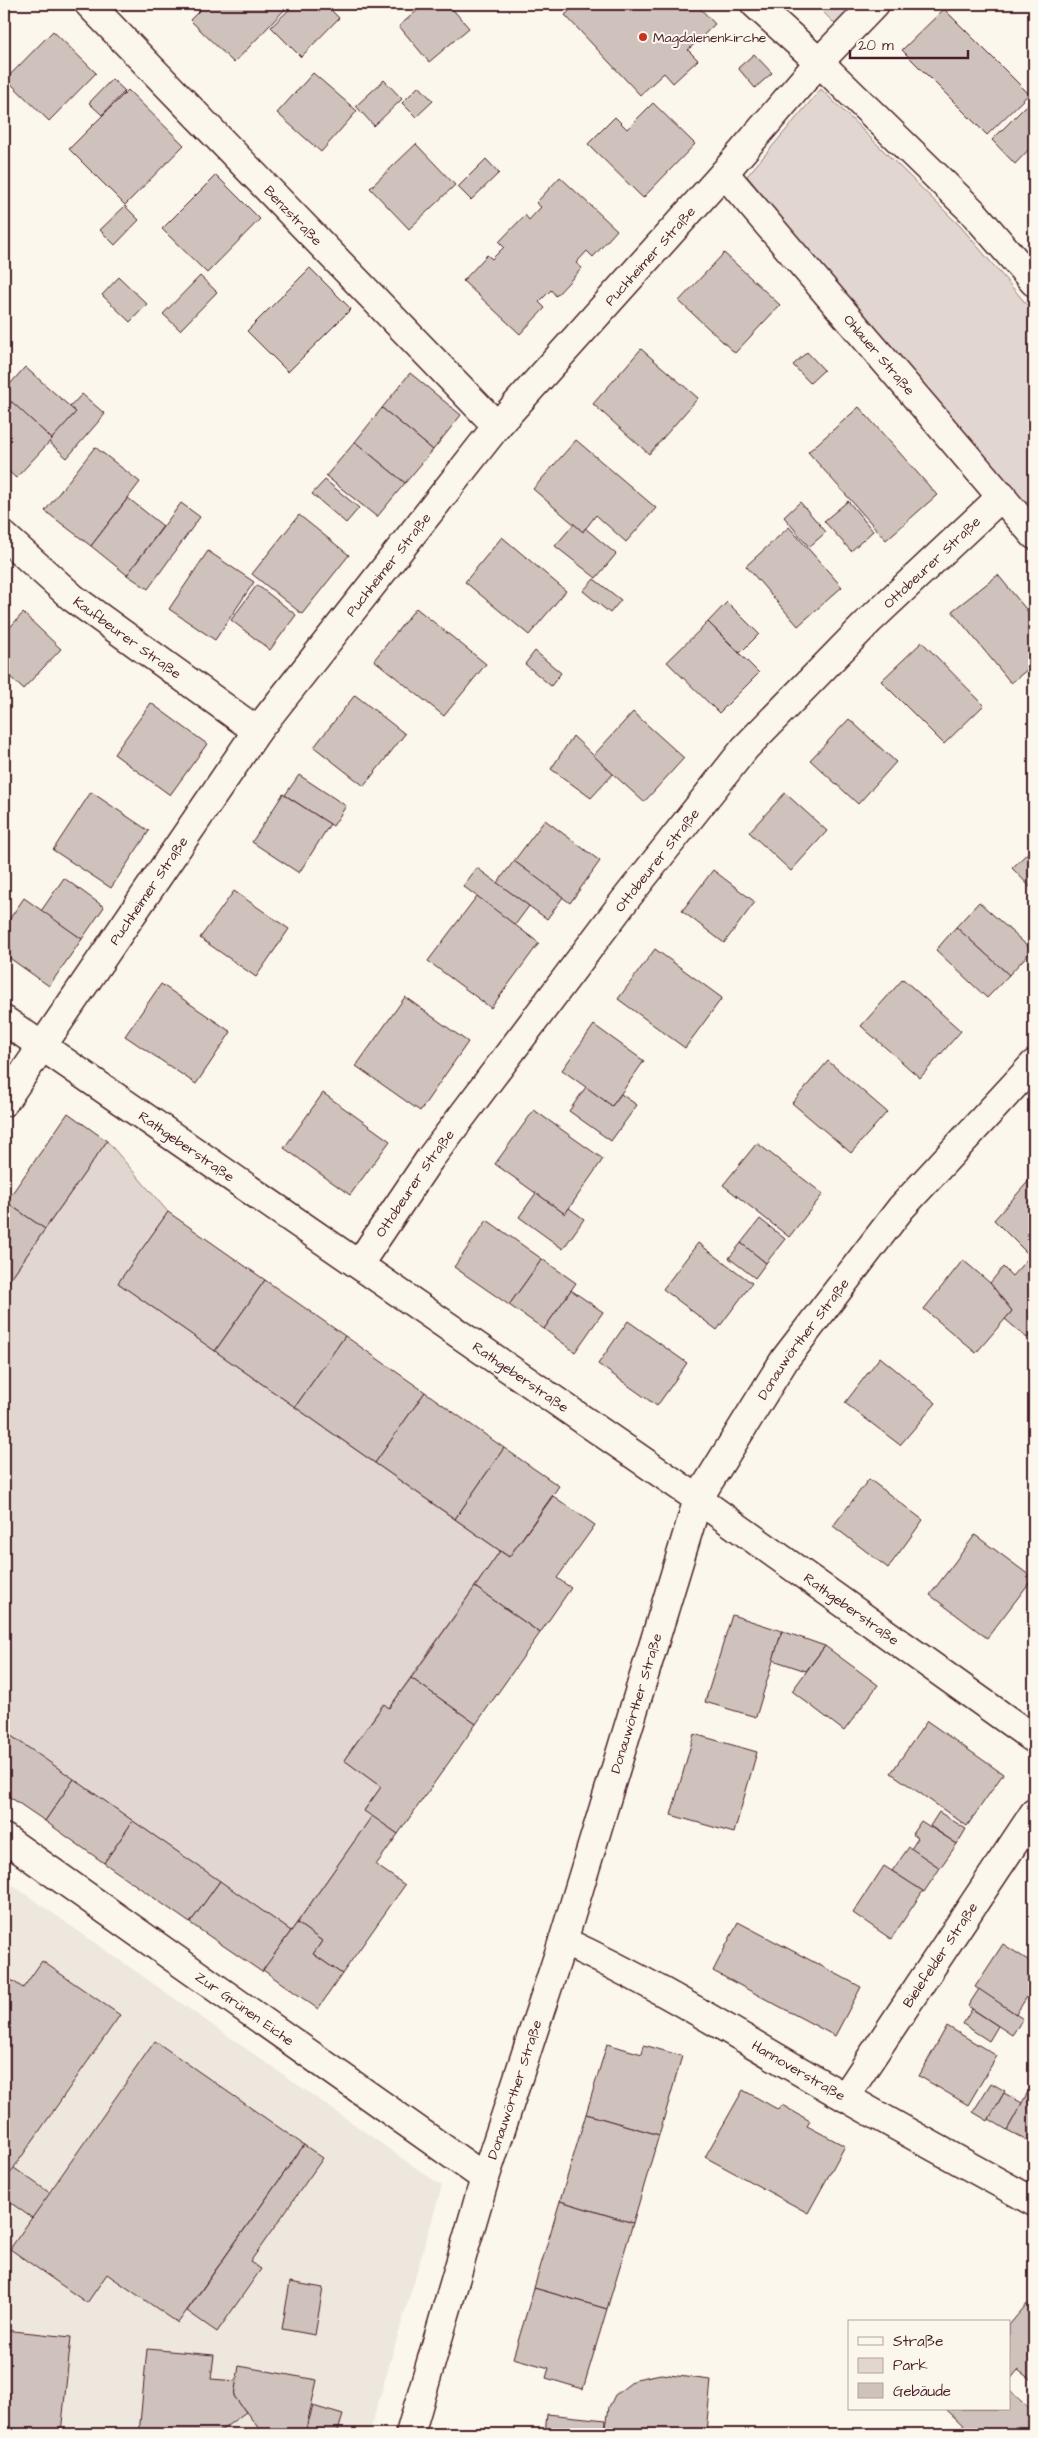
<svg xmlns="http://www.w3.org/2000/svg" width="1038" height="2438" font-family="'Architects Daughter',sans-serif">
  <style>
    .built { fill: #eee7de }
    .green { fill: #e2d7d0; stroke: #967b7e }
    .building { fill: #cfc2bc; stroke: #4a1f2b }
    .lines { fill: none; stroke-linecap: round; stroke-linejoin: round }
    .minor-casing { stroke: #4a1f2b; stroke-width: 31 }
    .tertiary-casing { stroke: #4a1f2b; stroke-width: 31 }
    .minor { stroke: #fbf7ec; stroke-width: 28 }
    .tertiary { stroke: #fbf7ec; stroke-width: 28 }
    .poi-dot { fill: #c8321e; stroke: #fbf7ec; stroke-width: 2 }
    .labels { text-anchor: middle; stroke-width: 4; stroke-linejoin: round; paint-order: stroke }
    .poi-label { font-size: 14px; fill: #4a1f2b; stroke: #fbf7ec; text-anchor: start }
    .street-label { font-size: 14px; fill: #4a1f2b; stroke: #fbf7ec }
  </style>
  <rect width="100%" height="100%" fill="#fbf7ec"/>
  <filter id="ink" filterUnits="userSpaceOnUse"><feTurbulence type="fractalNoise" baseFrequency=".02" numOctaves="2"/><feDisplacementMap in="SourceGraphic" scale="10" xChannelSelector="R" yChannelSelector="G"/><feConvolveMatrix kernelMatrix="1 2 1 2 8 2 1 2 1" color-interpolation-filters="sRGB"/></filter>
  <g filter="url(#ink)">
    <path class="built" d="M4,1879L442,2186L369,2434H4Z"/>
    <g class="green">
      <path d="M815,4H859L837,26Z"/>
      <path d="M821,89L961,227L1034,313V522L747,176Z"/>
      <path d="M107,1141L168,1212L118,1283L500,1551L389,1708L383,1704L344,1760L381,1787L364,1810L372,1816L291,1931L4,1731V1288Z"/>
    </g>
    <g class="building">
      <path d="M206,4H286L288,6L234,63L190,20Z"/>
      <path d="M295,4H325L339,18L301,57L271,27Z"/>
      <path d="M425,4H448L469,28L429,62L399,26Z"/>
      <path d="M577,4H696L715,24L688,50L698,60L673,83L664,73L640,95L565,15Z"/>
      <path d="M944,9L1029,94L987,135L902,50Z"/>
      <path d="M53,31L96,73L49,121L6,79Z"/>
      <path d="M754,54L772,73L755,88L738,68Z"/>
      <path d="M313,73L357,111L321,152L277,113Z"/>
      <path d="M112,79L125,91L102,115L89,103Z"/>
      <path d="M384,80L402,99L374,126L356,106Z"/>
      <path d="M419,86L433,101L416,117L402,103Z"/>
      <path d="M128,90L184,145L125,205L69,149Z"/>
      <path d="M653,103L695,144L643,198L588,144L615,117L627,129Z"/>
      <path d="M1029,103L1034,108V144L1015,164L992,140Z"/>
      <path d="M416,144L455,185L409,229L370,188Z"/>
      <path d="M486,159L499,173L471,200L458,187Z"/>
      <path d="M216,175L260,219L207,273L162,229Z"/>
      <path d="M560,177L617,230L593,257L587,251L576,263L582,268L556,296L551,290L539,302L545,308L520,334L463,281L487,255L492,259L504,247L499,242L525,215L529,220L541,207L536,203Z"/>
      <path d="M125,206L139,220L115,245L100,230Z"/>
      <path d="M724,253L780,305L735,353L679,301Z"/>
      <path d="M310,268L351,309L288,372L247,331Z"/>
      <path d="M200,276L217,292L180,330L163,314Z"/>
      <path d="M119,277L147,304L130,322L102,295Z"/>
      <path d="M641,349L698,398L649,454L593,404Z"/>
      <path d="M807,352L824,370L810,383L793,365Z"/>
      <path d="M25,367L76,412L52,439L4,395V391Z"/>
      <path d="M410,373L461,415L433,450L382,408Z"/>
      <path d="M82,394L105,414L67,458L49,442L76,412L70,407Z"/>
      <path d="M12,402L52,439L16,478L4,467V411Z"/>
      <path d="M859,407L937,495L886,540L808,452Z"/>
      <path d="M382,408L433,450L405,483L355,442Z"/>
      <path d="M576,440L656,508L626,542L596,515L583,532L533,489Z"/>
      <path d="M355,442L405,483L377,517L326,476Z"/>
      <path d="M95,447L140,482L91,546L45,511Z"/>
      <path d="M325,480L359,508L346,523L312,494Z"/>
      <path d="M128,498L163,526L127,575L91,546Z"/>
      <path d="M848,501L873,531L851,551L824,521Z"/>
      <path d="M800,502L826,532L809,547L784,517Z"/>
      <path d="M181,503L200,517L148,589L127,575Z"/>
      <path d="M299,515L349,555L302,614L252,574Z"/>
      <path d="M574,524L583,532L585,528L616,554L596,578L555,546Z"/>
      <path d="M789,527L842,587L798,626L746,566Z"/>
      <path d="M502,537L566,591L529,635L465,582Z"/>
      <path d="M208,551L254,582L215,640L169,609Z"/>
      <path d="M998,575L1034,619V664L1011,683L952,611Z"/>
      <path d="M594,579L621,600L610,613L583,591Z"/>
      <path d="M257,585L296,615L270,650L231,620Z"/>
      <path d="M727,602L759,634L740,653L708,622Z"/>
      <path d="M416,608L486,664L444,716L374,660Z"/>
      <path d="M23,613L61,649L23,689L4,671V634Z"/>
      <path d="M708,622L759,673L719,713L667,662Z"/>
      <path d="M922,642L984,705L944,744L881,681Z"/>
      <path d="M535,651L561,673L551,686L525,664Z"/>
      <path d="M355,695L405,734L364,786L314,747Z"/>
      <path d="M151,703L207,744L170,795L114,754Z"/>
      <path d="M633,712L684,758L644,802L593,756Z"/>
      <path d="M849,719L896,762L858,804L810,760Z"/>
      <path d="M573,736L613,774L591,798L551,769Z"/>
      <path d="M299,775L346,806L333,826L285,795Z"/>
      <path d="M91,792L149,831L111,888L53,850Z"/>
      <path d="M785,793L827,831L791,871L749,832Z"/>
      <path d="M283,794L330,824L299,873L252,842Z"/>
      <path d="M545,820L600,861L570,903L514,861Z"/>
      <path d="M1034,847V891L1012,868Z"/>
      <path d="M514,861L563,897L547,919L497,883Z"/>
      <path d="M477,868L529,906L515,925L463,886Z"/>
      <path d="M713,870L755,902L724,943L682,911Z"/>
      <path d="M64,878L104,907L82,939L41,911Z"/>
      <path d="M234,891L289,929L256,977L200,938Z"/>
      <path d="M477,896L539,943L491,1008L428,961Z"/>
      <path d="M24,898L82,939L49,986L4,954V927Z"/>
      <path d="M979,902L1032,950L1009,975L956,927Z"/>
      <path d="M956,927L1009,975L987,998L936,950Z"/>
      <path d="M655,949L722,998L685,1048L618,999Z"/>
      <path d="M903,979L961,1031L920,1078L861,1026Z"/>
      <path d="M161,984L231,1032L196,1084L125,1036Z"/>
      <path d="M405,997L468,1042L420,1111L356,1066Z"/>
      <path d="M594,1025L644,1061L612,1106L562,1070Z"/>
      <path d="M828,1061L887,1112L851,1153L792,1103Z"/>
      <path d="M586,1087L612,1106L621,1094L637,1105L611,1141L569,1111Z"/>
      <path d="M323,1093L390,1141L350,1195L284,1148Z"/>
      <path d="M534,1110L603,1159L565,1214L495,1164Z"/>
      <path d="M68,1113L107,1141L45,1229L6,1202Z"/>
      <path d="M757,1143L823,1194L789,1237L723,1185Z"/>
      <path d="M1034,1175V1260L994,1220Z"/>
      <path d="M536,1193L565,1214L569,1208L584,1219L563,1249L519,1217Z"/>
      <path d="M6,1202L45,1229L4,1288V1205Z"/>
      <path d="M168,1212L265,1280L215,1351L118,1283Z"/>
      <path d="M760,1219L785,1239L766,1263L741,1243Z"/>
      <path d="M487,1220L542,1259L509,1305L454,1267Z"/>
      <path d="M698,1243L752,1283L717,1330L663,1289Z"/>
      <path d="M741,1243L766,1263L755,1278L729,1258Z"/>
      <path d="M1030,1256L1034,1260V1331L1027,1338L1005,1319L1012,1311L990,1283L1003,1267L1012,1276Z"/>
      <path d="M542,1259L576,1283L544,1329L509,1305Z"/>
      <path d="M963,1260L990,1283L1012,1311L976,1353L924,1309Z"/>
      <path d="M265,1280L345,1336L295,1407L215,1351Z"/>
      <path d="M571,1290L603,1312L575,1352L544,1329Z"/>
      <path d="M628,1321L687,1363L657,1406L598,1364Z"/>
      <path d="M345,1336L425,1392L375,1463L295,1407Z"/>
      <path d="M880,1357L936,1403L900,1445L845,1403Z"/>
      <path d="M425,1392L504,1448L455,1519L375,1463Z"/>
      <path d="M504,1448L559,1486L509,1557L455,1519Z"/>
      <path d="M869,1479L923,1520L888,1568L833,1526Z"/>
      <path d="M553,1496L595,1525L557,1578L571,1588L540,1633L475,1587L500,1551L509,1557Z"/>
      <path d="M975,1535L1033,1578L987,1638L930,1595Z"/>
      <path d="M475,1587L540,1633L476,1724L411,1678Z"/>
      <path d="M732,1615L782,1631L756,1717L705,1702Z"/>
      <path d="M782,1631L825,1646L806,1671L773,1660Z"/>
      <path d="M825,1646L878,1685L844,1731L792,1691Z"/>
      <path d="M411,1678L476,1724L398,1834L364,1811L381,1787L344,1760L384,1704L389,1708Z"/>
      <path d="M927,1721L1003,1774L967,1826L891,1773Z"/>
      <path d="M4,1731L74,1779L45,1821L4,1793Z"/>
      <path d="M694,1734L757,1752L734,1833L671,1815Z"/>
      <path d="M74,1779L133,1821L104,1863L45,1821Z"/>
      <path d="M939,1812L966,1829L957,1844L930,1826Z"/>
      <path d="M372,1816L398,1834L376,1865L405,1885L342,1974L313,1954L322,1941L297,1923Z"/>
      <path d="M133,1821L220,1881L190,1923L104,1863Z"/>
      <path d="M921,1821L957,1844L940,1868L911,1849L918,1838L912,1834Z"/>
      <path d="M909,1847L940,1868L924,1892L892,1871Z"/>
      <path d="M884,1866L923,1891L891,1939L853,1913Z"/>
      <path d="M220,1881L291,1931L262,1972L190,1923Z"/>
      <path d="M738,1922L861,1987L835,2036L713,1971Z"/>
      <path d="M297,1923L322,1941L313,1954L342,1974L318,2009L263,1970Z"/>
      <path d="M1003,1944L1034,1964V1986L1016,2014L975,1987Z"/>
      <path d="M42,1961L120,2015L4,2182V1982L7,1977L23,1988Z"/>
      <path d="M979,1989L1023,2019L1012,2035L968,2006Z"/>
      <path d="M972,2009L998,2026L989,2041L963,2024Z"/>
      <path d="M947,2026L997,2056L968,2105L919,2076Z"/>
      <path d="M155,2041L304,2145L178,2323L107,2274L87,2303L10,2249Z"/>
      <path d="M607,2044L642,2054L644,2045L682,2056L659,2135L586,2114Z"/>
      <path d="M1034,2081V2144L1007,2130Z"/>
      <path d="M991,2083L1005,2091L988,2121L973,2112Z"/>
      <path d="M743,2090L779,2110L782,2105L810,2121L807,2126L845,2146L808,2213L705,2157Z"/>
      <path d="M1004,2093L1022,2103L1007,2130L989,2119Z"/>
      <path d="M586,2114L659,2135L633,2223L560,2201Z"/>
      <path d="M304,2145L323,2158L250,2262L261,2269L217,2332L187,2311Z"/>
      <path d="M14,2168L50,2193L32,2218L4,2198V2182Z"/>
      <path d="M560,2201L633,2223L607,2309L534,2288Z"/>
      <path d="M290,2282L323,2288L315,2335L282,2329Z"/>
      <path d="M534,2288L607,2309L583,2389L546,2378L549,2368L513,2358Z"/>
      <path d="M1027,2304L1034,2310V2382L1018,2370L1009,2381V2325Z"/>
      <path d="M4,2330L71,2337L61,2434H4Z"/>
      <path d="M147,2349L214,2355L211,2379L237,2381L234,2396L246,2412L216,2434H139Z"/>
      <path d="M239,2366L317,2380L305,2434H263L234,2396Z"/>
      <path d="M661,2374L711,2380L706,2432H726L725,2434H605L609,2407L615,2395L636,2379Z"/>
      <path d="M1009,2390L1034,2413V2434H972L946,2409H1009Z"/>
      <path d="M313,2406L343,2415L337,2434H305Z"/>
      <path d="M547,2414L606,2420L605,2434H545Z"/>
    </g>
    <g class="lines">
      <defs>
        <g id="minor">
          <path id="s1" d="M89,4L497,426"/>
          <path d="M755,4L819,62L973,212L1034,282"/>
          <path id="s2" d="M724,173L1034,535"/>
          <path id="s3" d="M4,536L73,598L257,731"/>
          <path id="s4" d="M4,1020L698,1499L1034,1739"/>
          <path id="s5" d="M4,1102L257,731L497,426L724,173L819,62L875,4"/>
          <path id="s6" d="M359,1264L429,1160L625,900L745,748L870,620L1002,496"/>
          <path id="s7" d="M4,1838L485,2178"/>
          <path id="s8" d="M563,1941C661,1986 751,2044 845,2097C908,2133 971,2167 1034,2202"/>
          <path id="s9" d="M845,2097L1034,1813"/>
        </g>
        <g id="tertiary">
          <path id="s10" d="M410,2434L485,2178L563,1941L698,1499L785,1359L901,1208L1034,1064"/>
        </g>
      </defs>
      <use href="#minor" class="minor-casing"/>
      <use href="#tertiary" class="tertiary-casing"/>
      <use href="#minor" class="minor"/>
      <use href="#tertiary" class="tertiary"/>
    </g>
  </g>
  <circle class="poi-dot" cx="643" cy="37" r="5"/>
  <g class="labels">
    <g class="poi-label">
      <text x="653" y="42">Magdalenenkirche</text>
    </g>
    <g class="street-label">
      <text dy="5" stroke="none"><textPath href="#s1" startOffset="294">Benzstraße</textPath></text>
      <text dy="5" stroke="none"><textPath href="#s5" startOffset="1066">Puchheimer Straße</textPath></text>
      <text dy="5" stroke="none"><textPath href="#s2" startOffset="239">Ohlauer Straße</textPath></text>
      <text dy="5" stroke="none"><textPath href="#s6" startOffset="908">Ottobeurer Straße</textPath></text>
      <text dy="5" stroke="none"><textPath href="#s5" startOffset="661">Puchheimer Straße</textPath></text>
      <text dy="5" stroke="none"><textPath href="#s3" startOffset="160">Kaufbeurer Straße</textPath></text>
      <text dy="5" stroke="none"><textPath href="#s6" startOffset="502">Ottobeurer Straße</textPath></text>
      <text dy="5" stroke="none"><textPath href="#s5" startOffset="256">Puchheimer Straße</textPath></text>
      <text dy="5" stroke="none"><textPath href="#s4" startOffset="222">Rathgeberstraße</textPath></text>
      <text dy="5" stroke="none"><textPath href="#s6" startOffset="98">Ottobeurer Straße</textPath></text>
      <text dy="5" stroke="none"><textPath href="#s10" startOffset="1170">Donauwörther Straße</textPath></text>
      <text dy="5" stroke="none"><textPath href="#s4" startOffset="628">Rathgeberstraße</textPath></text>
      <text dy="5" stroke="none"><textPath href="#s4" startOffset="1032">Rathgeberstraße</textPath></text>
      <text dy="5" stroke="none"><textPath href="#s10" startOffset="765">Donauwörther Straße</textPath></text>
      <text dy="5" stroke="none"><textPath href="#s9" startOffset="171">Bielefelder Straße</textPath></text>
      <text dy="5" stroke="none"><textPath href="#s7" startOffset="295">Zur Grünen Eiche</textPath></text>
      <text dy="5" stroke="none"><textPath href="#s8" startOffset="269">Hannoverstraße</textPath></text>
      <text dy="5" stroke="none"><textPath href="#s10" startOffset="360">Donauwörther Straße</textPath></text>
    </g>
  </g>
  <rect width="1038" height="2438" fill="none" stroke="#fbf7ec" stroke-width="20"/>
  <rect x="10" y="10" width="1018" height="2418" fill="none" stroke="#4a1f2b" stroke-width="2" filter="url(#ink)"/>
  <rect x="848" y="2320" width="162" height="90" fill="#fbf7ec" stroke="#b4a19f"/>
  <rect x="858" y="2337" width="25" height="8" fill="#fbf7ec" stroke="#b4a19f"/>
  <text x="893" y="2346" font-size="15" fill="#4a1f2b">Straße</text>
  <rect x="858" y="2358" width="25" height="15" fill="#e2d7d0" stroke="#b4a19f"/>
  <text x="893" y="2370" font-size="15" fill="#4a1f2b">Park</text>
  <rect x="858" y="2383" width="25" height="15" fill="#cfc2bc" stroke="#b4a19f"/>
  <text x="893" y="2396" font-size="15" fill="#4a1f2b">Gebäude</text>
  <path d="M850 50v8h118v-8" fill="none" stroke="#4a1f2b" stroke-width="2.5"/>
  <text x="858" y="50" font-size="15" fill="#4a1f2b" stroke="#fbf7ec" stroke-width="4" paint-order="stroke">20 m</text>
</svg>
